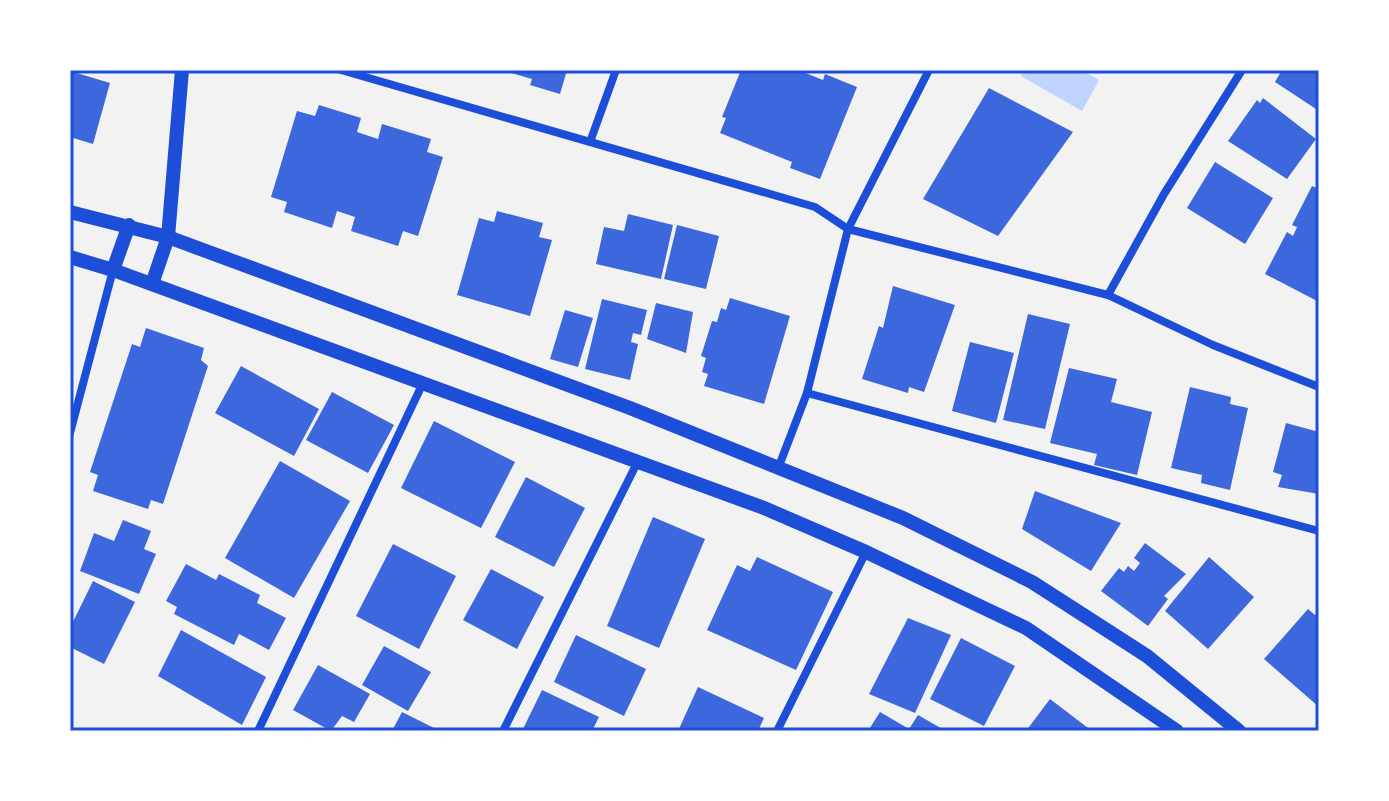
<svg xmlns="http://www.w3.org/2000/svg" width="1389" height="801" font-family="'Noto Sans',sans-serif">
  <style>
    .water { fill: #bfd3fe }
    .building { fill: #3d67dc }
    .lines { fill: none; stroke-linecap: round; stroke-linejoin: round }
    .minor { stroke: #1d4ed8; stroke-width: 8 }
    .tertiary { stroke: #1d4ed8; stroke-width: 14 }
    .neatline { fill: none; stroke: #1d4ed8; stroke-width: 3 }
  </style>
  <rect width="100%" height="100%" fill="#f2f2f2"/>
  <path class="water" d="M1024,70H1081L1099,80L1082,111L1021,76Z"/>
  <g class="building">
    <path d="M567,70L560,94L530,85L532,79L505,71Z"/>
    <path d="M741,70H798L823,80L825,74L857,87L820,179L790,168L792,162L720,133L726,118L722,117Z"/>
    <path d="M1282,70H1319V111L1275,82Z"/>
    <path d="M70,71L110,83L93,144L70,137Z"/>
    <path d="M989,88L1073,132L998,236L923,199Z"/>
    <path d="M1263,98L1316,139L1287,179L1228,141L1257,100L1260,103Z"/>
    <path d="M319,105L361,118L357,132L378,139L382,124L431,139L427,152L443,157L418,236L403,231L398,246L351,231L355,217L337,211L332,228L284,212L287,202L271,197L297,111L315,116Z"/>
    <path d="M1215,162L1273,198L1245,244L1187,208Z"/>
    <path d="M1312,186L1319,189V302L1265,274L1287,232L1293,236L1297,227L1292,225Z"/>
    <path d="M497,211L543,223L539,237L552,240L530,316L457,295L479,218L494,222Z"/>
    <path d="M628,214L673,225L661,279L596,264L604,227L624,231Z"/>
    <path d="M677,225L719,236L706,289L664,279Z"/>
    <path d="M893,286L955,305L924,392L909,387L908,393L862,379L879,326L883,328Z"/>
    <path d="M730,298L790,316L764,404L704,386L708,374L702,372L706,358L701,356L712,321L717,322L721,308L726,310Z"/>
    <path d="M602,299L647,310L641,335L633,333L631,342L638,344L630,380L585,369Z"/>
    <path d="M656,303L693,312L686,353L647,339Z"/>
    <path d="M565,310L593,318L578,367L550,359Z"/>
    <path d="M1028,314L1070,324L1045,429L1003,420Z"/>
    <path d="M146,328L204,348L201,360L208,366L163,504L151,500L148,509L93,491L98,475L90,472L132,344L140,347Z"/>
    <path d="M970,342L1014,353L996,423L952,411Z"/>
    <path d="M241,366L319,409L294,456L215,413Z"/>
    <path d="M1069,368L1117,379L1111,402L1152,412L1137,475L1094,465L1097,454L1050,443Z"/>
    <path d="M1190,387L1231,397L1230,404L1248,408L1230,490L1201,483L1202,475L1171,468Z"/>
    <path d="M332,392L394,425L368,473L306,440Z"/>
    <path d="M434,421L515,462L481,528L401,488Z"/>
    <path d="M1286,423L1319,432V494L1278,487L1282,475L1273,472Z"/>
    <path d="M280,461L350,501L294,598L225,558Z"/>
    <path d="M526,477L585,508L554,567L495,537Z"/>
    <path d="M1035,491L1121,523L1091,571L1022,529Z"/>
    <path d="M653,517L705,539L659,648L607,626Z"/>
    <path d="M123,520L151,531L144,549L156,554L139,594L80,571L94,533L114,541Z"/>
    <path d="M1145,543L1186,574L1164,596L1168,599L1148,626L1101,591L1119,568L1124,572L1128,566L1134,571L1140,563L1134,558Z"/>
    <path d="M393,544L456,576L419,649L356,616Z"/>
    <path d="M757,557L833,592L796,670L707,630L737,565L750,571Z"/>
    <path d="M1209,557L1254,597L1208,649L1165,611Z"/>
    <path d="M186,564L216,580L219,574L260,595L257,603L286,618L269,650L239,634L234,645L174,614L177,607L166,601Z"/>
    <path d="M491,569L544,597L517,649L463,620Z"/>
    <path d="M93,581L135,602L104,664L70,647V628Z"/>
    <path d="M1308,609L1315,615L1319,611V707L1264,659Z"/>
    <path d="M908,618L951,635L915,713L869,694Z"/>
    <path d="M181,630L266,677L242,725L158,676Z"/>
    <path d="M576,635L646,669L624,716L554,682Z"/>
    <path d="M961,638L1015,666L984,726L930,699Z"/>
    <path d="M384,646L431,672L408,711L362,685Z"/>
    <path d="M318,665L370,694L354,722L342,716L331,731L293,710Z"/>
    <path d="M698,687L764,718L758,731H678Z"/>
    <path d="M542,690L599,717L592,731H522Z"/>
    <path d="M1050,699L1092,731H1026Z"/>
    <path d="M402,712L440,731H392Z"/>
    <path d="M880,712L909,729L918,715L946,731H868Z"/>
  </g>
  <g class="lines">
    <g class="minor">
      <path d="M341,70L815,207L848,229L1108,295L1213,345L1319,387"/>
      <path d="M590,142L616,70"/>
      <path d="M1108,295L1164,194L1242,70"/>
      <path d="M807,393L1319,531"/>
      <path d="M70,433L113,270"/>
      <path d="M779,466L807,393L848,229L929,70"/>
      <path d="M258,731L422,385"/>
      <path d="M503,731L638,461"/>
      <path d="M777,731L866,552"/>
    </g>
    <g class="tertiary">
      <path d="M70,212L168,237L630,408L903,518L1032,582L1147,656L1239,731"/>
      <path d="M70,257L113,270L764,508L866,552L1026,628L1177,731"/>
      <path d="M113,270L129,225"/>
      <path d="M152,284L168,237L182,70"/>
    </g>
  </g>
  <rect width="1389" height="801" fill="none" stroke="#ffffff" stroke-width="144"/>
  <rect x="72" y="72" width="1245" height="657" class="neatline"/>
</svg>
